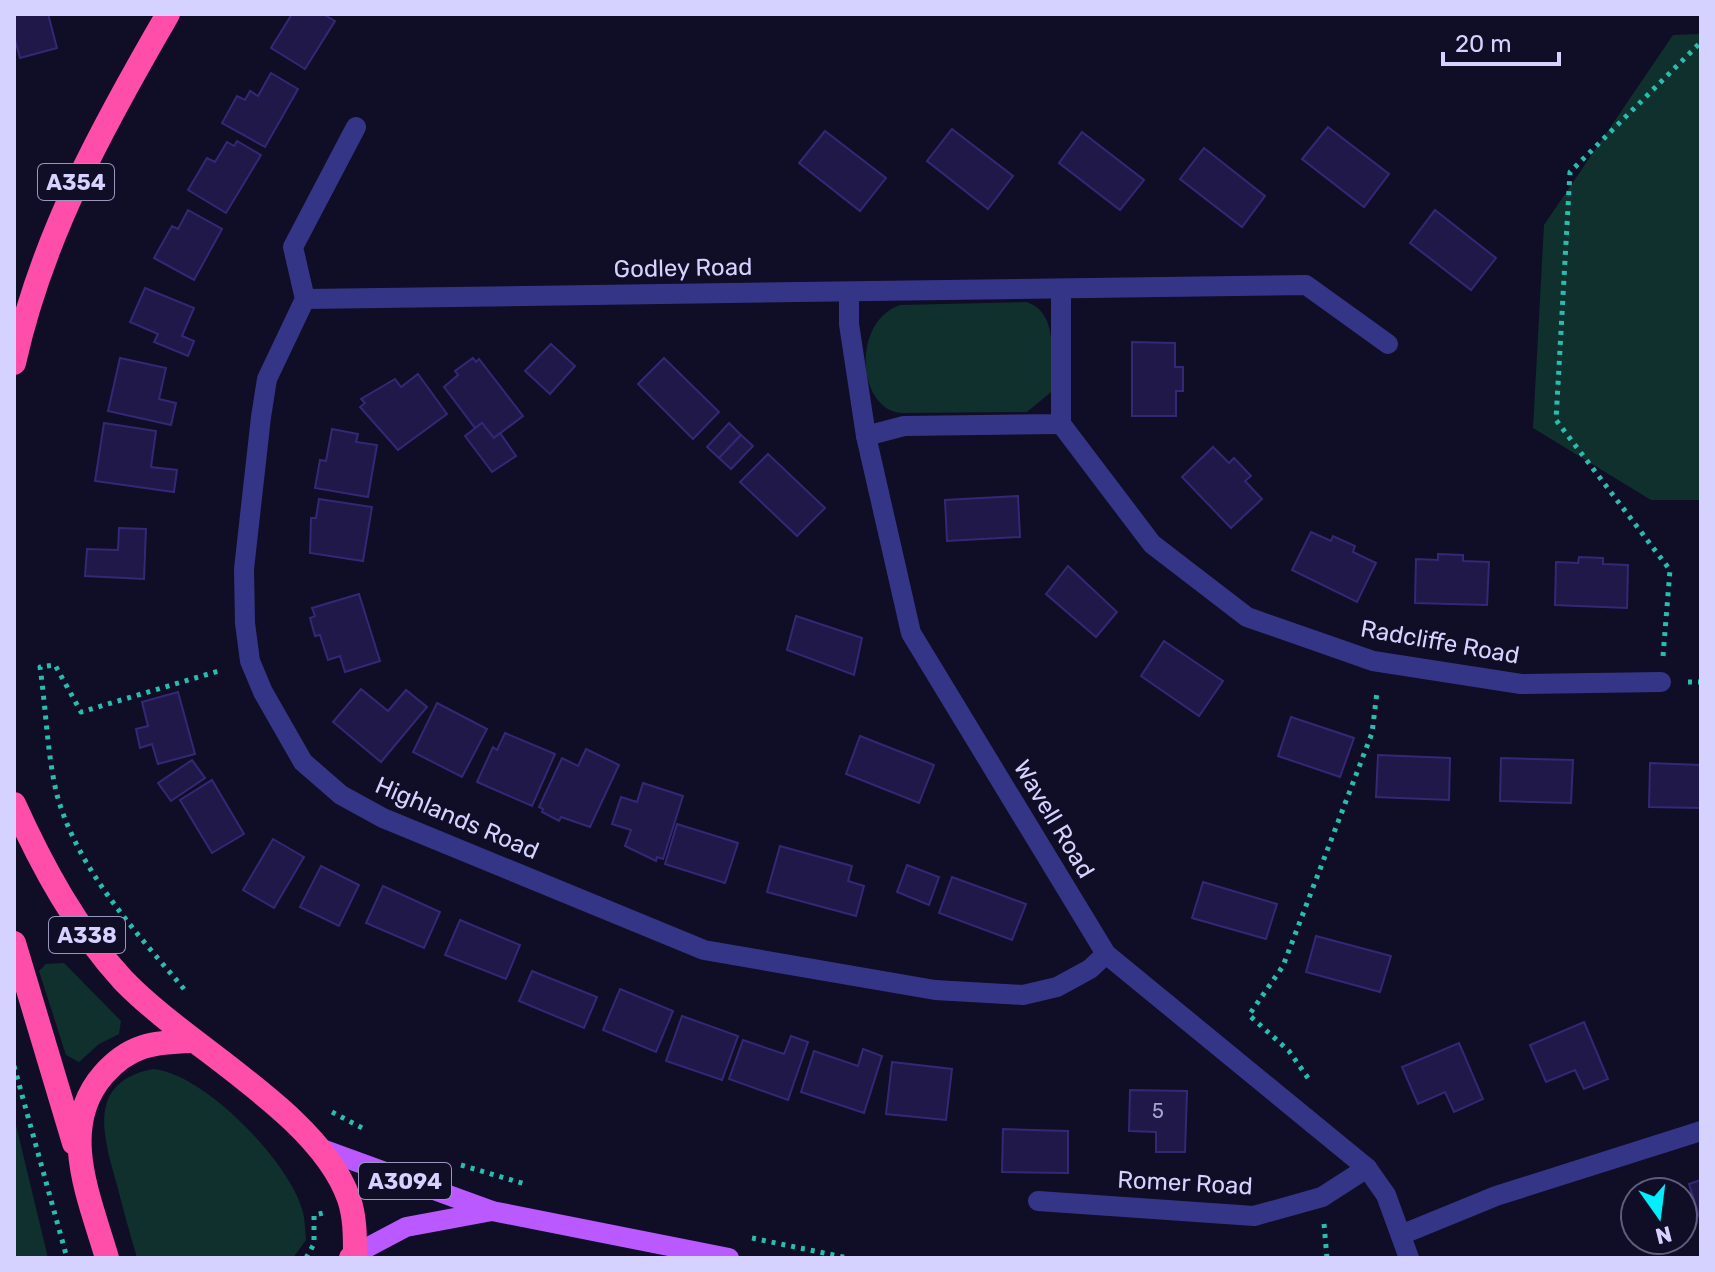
<svg xmlns="http://www.w3.org/2000/svg" width="1715" height="1272" font-family="Rubik,sans-serif">
  <style>
    .green { fill: #10302e }
    .building { fill: #1f1848; stroke: #342876; stroke-width: 2 }
    .lines { fill: none; stroke-linecap: round; stroke-linejoin: round }
    .path { stroke: #26bfaf; stroke-width: 5; stroke-dasharray: 4 6; stroke-linecap: butt }
    .minor { stroke: #353588; stroke-width: 20 }
    .major { stroke: #b959ff; stroke-width: 20 }
    .highway { stroke: #ff4daa; stroke-width: 24 }
    .labels { text-anchor: middle; stroke-width: 6; stroke-linejoin: round; paint-order: stroke }
    .number-label { font-size: 20px; fill: #a8a4d1 }
    .shield { fill: #100d26; stroke: #9a97be; stroke-width: 2 }
    .shield-label { font-size: 22px; font-weight: bold; fill: #d5d2ff }
    .street-label { font-size: 24px; fill: #d5d2ff; stroke: #100d26 }
  </style>
  <rect width="100%" height="100%" fill="#100d26"/>
  <g class="green">
    <path d="M1701,34V500H1651L1533,428L1544,225L1673,35Z"/>
    <path d="M1026,302C1061,312 1050,363 1051,392L1027,412L902,413C857,410 851,322 900,305Z"/>
    <path d="M64,963L121,1021L119,1034L99,1044L79,1062L66,1055L39,971L46,964Z"/>
    <path d="M153,1069C203,1073 288,1160 302,1209C305,1218 305,1229 306,1240L293,1258H137C130,1234 123,1209 117,1185C103,1136 86,1082 153,1069Z"/>
    <path d="M14,1117L48,1258H14Z"/>
  </g>
  <g class="building">
    <path d="M14,14H48L57,48L20,58L14,36Z"/>
    <path d="M292,14H323L335,21L305,69L271,48Z"/>
    <path d="M271,73L298,89L265,147L222,123L237,96L245,100L250,91L258,96Z"/>
    <path d="M1328,127L1389,174L1364,207L1302,159Z"/>
    <path d="M952,129L1013,176L988,209L927,161Z"/>
    <path d="M825,131L886,178L860,211L799,163Z"/>
    <path d="M1082,132L1144,180L1120,210L1059,163Z"/>
    <path d="M237,141L261,155L226,213L188,190L207,158L215,162L227,142L234,146Z"/>
    <path d="M1204,148L1265,196L1242,227L1180,179Z"/>
    <path d="M188,210L222,229L194,280L154,258L172,226L178,229Z"/>
    <path d="M1435,210L1496,258L1471,290L1410,243Z"/>
    <path d="M145,288L194,308L182,336L194,341L188,356L154,342L158,334L130,322Z"/>
    <path d="M1132,342L1175,343V367H1183V391H1176V416H1132Z"/>
    <path d="M551,344L575,366L550,394L525,371Z"/>
    <path d="M120,358L166,368L159,399L176,403L171,425L108,411Z"/>
    <path d="M473,358L476,362L479,359L523,416L494,438L482,423L475,428L444,387L458,375L455,371Z"/>
    <path d="M664,358L719,412L693,439L638,384Z"/>
    <path d="M418,374L447,414L398,450L360,407L365,403L361,399L395,379L401,387Z"/>
    <path d="M104,423L156,431L151,467L177,470L174,492L95,481Z"/>
    <path d="M482,423L494,438L500,433L516,456L492,472L465,436Z"/>
    <path d="M729,423L741,435L719,458L707,447Z"/>
    <path d="M332,429L358,434L356,442L377,445L368,497L315,488L320,460L326,461Z"/>
    <path d="M741,435L753,446L731,469L719,458Z"/>
    <path d="M1213,447L1229,463L1234,458L1251,476L1245,481L1262,499L1231,528L1182,477Z"/>
    <path d="M768,454L825,508L797,536L740,482Z"/>
    <path d="M1018,496L1020,537L947,541L945,500Z"/>
    <path d="M319,499L372,507L363,561L310,553L311,518H316Z"/>
    <path d="M119,528L146,529L144,579L85,576L87,549L118,550Z"/>
    <path d="M1311,532L1331,541L1333,536L1355,546L1353,552L1376,563L1357,602L1292,570Z"/>
    <path d="M1438,554L1463,555V561L1489,562L1487,605L1415,603L1416,559L1438,560Z"/>
    <path d="M1579,557L1603,558V564L1628,565L1627,608L1555,605L1556,562L1578,563Z"/>
    <path d="M1068,566L1117,612L1096,637L1046,594Z"/>
    <path d="M359,594L380,661L345,672L340,656L328,660L320,635L315,636L310,618L315,616L312,608Z"/>
    <path d="M796,616L862,638L854,675L787,650Z"/>
    <path d="M1164,641L1223,681L1199,716L1141,676Z"/>
    <path d="M361,689L388,711L406,690L427,707L381,762L333,722Z"/>
    <path d="M178,692L195,754L158,764L152,744L140,748L136,729L148,726L142,702Z"/>
    <path d="M437,703L487,729L462,777L413,752Z"/>
    <path d="M1291,717L1354,738L1340,777L1278,756Z"/>
    <path d="M505,733L555,754L532,806L477,782L493,747L497,750Z"/>
    <path d="M860,736L934,765L919,803L846,774Z"/>
    <path d="M586,749L619,765L590,827L561,817L559,821L542,812L543,809L539,807L562,758L578,766Z"/>
    <path d="M1378,755L1450,758L1449,800L1376,797Z"/>
    <path d="M1501,758L1573,760L1571,803L1500,801Z"/>
    <path d="M192,760L205,778L171,801L158,783Z"/>
    <path d="M1650,763L1701,765V808L1649,807Z"/>
    <path d="M212,780L244,834L212,853L180,800Z"/>
    <path d="M643,783L683,796L663,859L657,857L656,861L625,846L631,830L612,824L621,797L637,802Z"/>
    <path d="M677,824L738,843L725,883L665,864Z"/>
    <path d="M273,839L304,857L274,908L243,890Z"/>
    <path d="M780,846L852,866L848,881L864,886L856,916L767,892Z"/>
    <path d="M907,865L939,877L929,905L897,892Z"/>
    <path d="M321,866L359,885L339,926L300,907Z"/>
    <path d="M952,877L1026,904L1012,940L939,913Z"/>
    <path d="M1203,882L1277,904L1266,939L1192,918Z"/>
    <path d="M383,886L440,912L424,948L366,923Z"/>
    <path d="M460,920L520,945L506,979L445,955Z"/>
    <path d="M1316,936L1391,956L1380,992L1306,972Z"/>
    <path d="M532,971L597,997L584,1028L519,1001Z"/>
    <path d="M620,989L673,1011L656,1052L603,1030Z"/>
    <path d="M682,1016L738,1036L722,1080L666,1061Z"/>
    <path d="M1584,1022L1608,1079L1584,1089L1575,1070L1546,1082L1530,1045Z"/>
    <path d="M791,1036L808,1042L788,1100L729,1079L743,1040L784,1054Z"/>
    <path d="M1459,1043L1483,1099L1454,1112L1445,1092L1418,1104L1402,1067Z"/>
    <path d="M863,1049L882,1056L864,1113L801,1092L814,1051L858,1066Z"/>
    <path d="M892,1062L952,1069L946,1120L886,1114Z"/>
    <path d="M1130,1090L1187,1091L1185,1152H1156V1132L1129,1131Z"/>
    <path d="M1003,1129L1068,1131V1173L1002,1172Z"/>
    <path d="M1701,1180V1222L1689,1184Z"/>
  </g>
  <g class="lines">
    <g class="path">
      <path d="M1663,656L1670,570L1556,420L1570,172L1701,42"/>
      <path d="M1688,682H1701"/>
      <path d="M184,989C135,931 78,870 57,795C47,754 46,708 40,667L55,665L81,712L222,670"/>
      <path d="M14,1066L67,1258"/>
      <path d="M1308,1078L1289,1051L1249,1015L1283,966L1372,733L1377,692"/>
      <path d="M332,1112L366,1130"/>
      <path d="M461,1165L525,1184"/>
      <path d="M1324,1224L1327,1258"/>
      <path d="M752,1238L848,1258"/>
      <path d="M306,1258L314,1244V1215L323,1213"/>
    </g>
    <g class="minor">
      <path d="M356,127L293,247L305,299L267,379L261,417L244,569L245,623L250,661L263,692L303,762L341,795L383,818L704,950L935,990L1023,995L1057,987L1090,969L1106,954"/>
      <path d="M849,292V324L866,436L911,633L1106,954L1367,1168L1386,1195L1409,1258"/>
      <path d="M305,299L1306,285L1388,344"/>
      <path d="M1061,424L1152,544L1247,617L1373,661L1521,684L1661,682"/>
      <path d="M866,436L904,426L1061,424V290"/>
      <path d="M1038,1201L1254,1216L1322,1197L1367,1168"/>
      <path d="M1403,1234L1496,1196L1701,1131"/>
    </g>
    <g class="major">
      <path d="M319,1148L492,1211L729,1258"/>
      <path d="M355,1254L406,1227L492,1211"/>
    </g>
    <g class="highway">
      <path d="M14,363C42,236 103,126 168,14"/>
      <path d="M14,804C42,866 76,929 123,980C187,1047 320,1114 349,1199C355,1217 355,1235 355,1254L351,1258"/>
      <path d="M14,943L74,1143"/>
      <path d="M107,1258C90,1199 57,1128 103,1075C129,1045 153,1042 192,1041"/>
    </g>
  </g>
  <g class="labels">
    <g class="number-label">
      <text x="1158" y="1118">5</text>
    </g>
    <g class="shield">
      <rect x="38" y="164" width="76" height="36" rx="6"/>
      <rect x="49" y="917" width="76" height="36" rx="6"/>
      <rect x="359" y="1163" width="92" height="36" rx="6"/>
    </g>
    <g class="shield-label">
      <text x="76" y="190">A354</text>
      <text x="87" y="943">A338</text>
      <text x="405" y="1189">A3094</text>
    </g>
    <g class="street-label">
      <text transform="translate(683 268) rotate(-1)" y="8">Godley Road</text>
      <text transform="translate(1440 642) rotate(10)" y="8">Radcliffe Road</text>
      <text transform="translate(457 818) rotate(23)" y="8">Highlands Road</text>
      <text transform="translate(1054 819) rotate(59)" y="8">Wavell Road</text>
      <text transform="translate(1185 1183) rotate(3)" y="8">Romer Road</text>
    </g>
  </g>
  <rect width="1715" height="1272" fill="none" stroke="#d5d2ff" stroke-width="32"/>
  <g transform="translate(1659 1216) rotate(166)"><circle r="38" fill="#100d26" stroke="#5f5c7d" stroke-width="2"/>
  <path d="M0-6L14 30L0 20L-14 30Z" fill="#00effd"/>
  <text y="-12" font-size="22" font-weight="bold" text-anchor="middle" fill="#d5d2ff">N</text>
  </g>
  <path d="M1443 52v12h116v-12" fill="none" stroke="#d5d2ff" stroke-width="4"/>
  <text x="1455" y="52" font-size="24" fill="#d5d2ff" stroke="#100d26" stroke-width="6" paint-order="stroke">20 m</text>
</svg>
